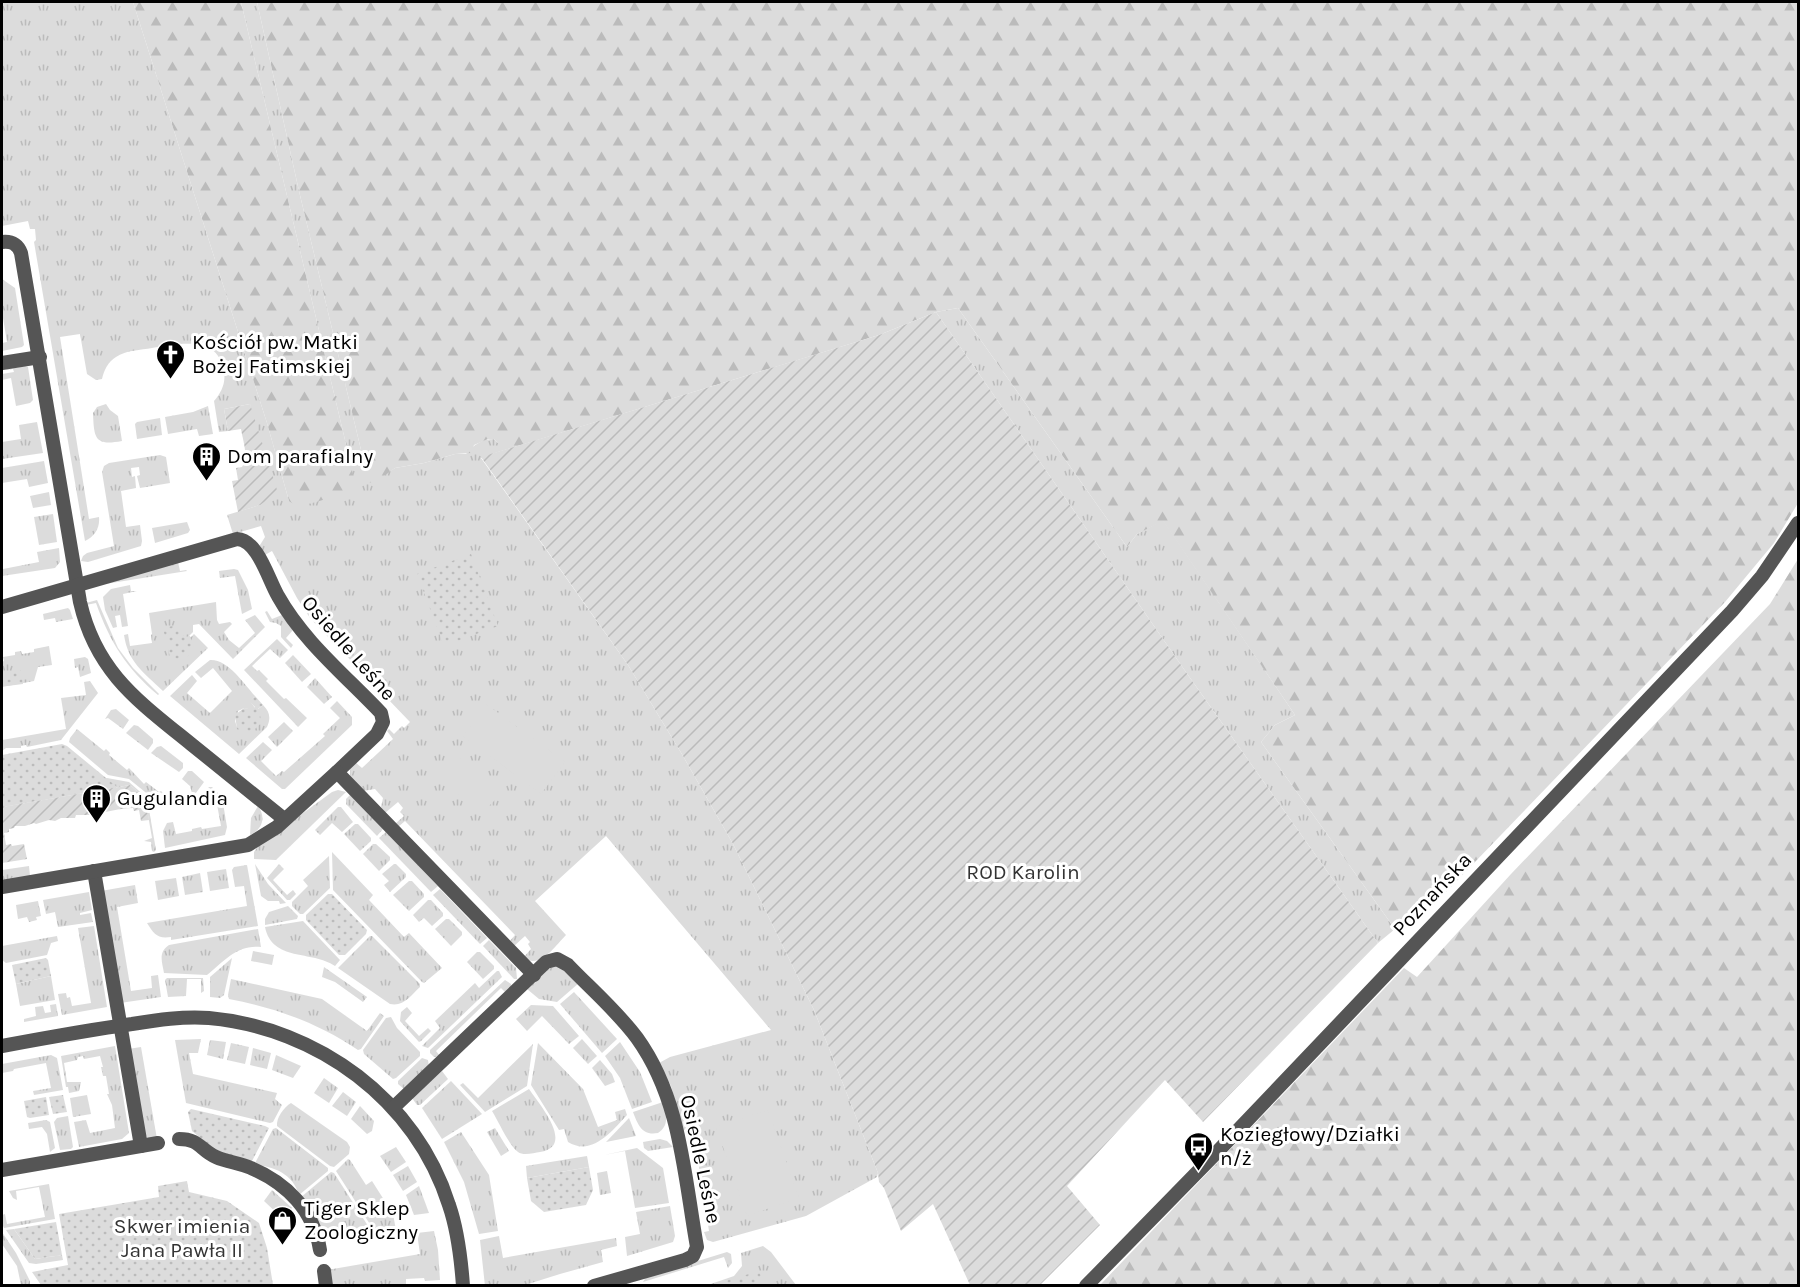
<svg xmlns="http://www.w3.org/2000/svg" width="1800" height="1287" font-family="Karla,sans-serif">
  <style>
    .grass { fill: url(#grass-tufts) }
    .forest { fill: url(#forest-firs) }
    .park { fill: url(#park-dots) }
    .garden { fill: url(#garden-furrows) }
    .pitch { fill: #dcdcdc }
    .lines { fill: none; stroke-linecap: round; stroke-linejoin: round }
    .minor { stroke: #555; stroke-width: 14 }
    .labels { text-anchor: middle; stroke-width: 6; stroke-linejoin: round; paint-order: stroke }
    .poi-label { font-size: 21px; fill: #000; stroke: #fff; text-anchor: start }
    .street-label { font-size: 21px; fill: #000; stroke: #fff }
    .park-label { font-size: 21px; fill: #333; stroke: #fff }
  </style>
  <defs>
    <pattern id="grass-tufts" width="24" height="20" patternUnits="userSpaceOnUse" patternTransform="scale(1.5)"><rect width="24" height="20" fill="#dcdcdc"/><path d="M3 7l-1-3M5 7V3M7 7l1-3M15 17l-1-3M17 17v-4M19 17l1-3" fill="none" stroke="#bbb"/></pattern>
    <pattern id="forest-firs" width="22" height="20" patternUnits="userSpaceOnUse" patternTransform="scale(1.5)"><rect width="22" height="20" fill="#dcdcdc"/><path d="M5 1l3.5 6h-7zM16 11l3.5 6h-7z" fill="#bbb"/></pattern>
    <pattern id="park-dots" width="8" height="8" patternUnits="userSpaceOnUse" patternTransform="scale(1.5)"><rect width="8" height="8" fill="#dcdcdc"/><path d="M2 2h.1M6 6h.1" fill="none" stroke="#bbb" stroke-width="1.8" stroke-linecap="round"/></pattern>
    <pattern id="garden-furrows" width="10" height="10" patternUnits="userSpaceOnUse" patternTransform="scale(1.5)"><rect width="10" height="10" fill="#dcdcdc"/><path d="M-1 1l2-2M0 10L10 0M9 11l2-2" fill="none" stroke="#bbb"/></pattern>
  </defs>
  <rect width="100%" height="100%" fill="#fff"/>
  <g class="grass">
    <path d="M2,2H133L267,423L289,501L350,461L241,2H257L299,191L362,454L363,470L387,473L395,468L424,463L455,454H466C474,445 481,439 494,439L498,443V452L481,458L628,665L683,756L733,844L814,1010L878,1173L877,1177L806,1216L713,1242L707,1240L704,1232L709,1231L696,1148L704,1143L700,1138L696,1140L694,1128L683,1130L671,1086L659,1063L670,1057L771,1030L606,836L535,901L566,935C554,947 541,969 523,958L531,949L528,944L530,942L525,936L513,947L509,942L515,935L405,821L398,827L395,824L404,816L400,812L403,808L398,802L385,813L381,807L383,798L375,789L363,791L350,777V767L355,762L362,768L393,739L387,731L389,729L394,734L402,726L404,728L410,722L310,618L297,598L272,551L263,556L260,545L265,537L261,526L233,534L227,515L260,505L250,404L224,409L228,431L219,432L214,401C221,393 226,383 224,372C219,334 178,344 152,348C141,350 126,350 116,357C108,362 104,370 102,379L96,380L87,374L80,334L60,337L89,519L99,517C100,528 95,536 85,541L34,242L36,240L35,229H30L28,221L2,226Z"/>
    <path d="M2,279L15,288L24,345L22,347L2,351V343L7,342L2,312Z"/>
    <path d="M958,308L1127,547L1137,534L1163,520L1295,715L1275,725L1261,742L1395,929L1378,943L1188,675L936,312Z"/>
    <path d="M25,366L28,367L33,400L30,403L16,406L11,378L2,380V374L14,372L13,369L4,370Z"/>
    <path d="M106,404L110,410L118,416L122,441C95,446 94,439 93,413L97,407Z"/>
    <path d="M208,406L213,434L199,436L197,429L168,434L165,417L193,412Z"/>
    <path d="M160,418L162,435L137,439L135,424L137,422Z"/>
    <path d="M37,422L43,453L2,459V442L21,439L19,425Z"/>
    <path d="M160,455L166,457L170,483L140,488L137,476L140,475L139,467L131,468L132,477L135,476L136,488L121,491L126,527L140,525L142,541L141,546L88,562L81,561L83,556L87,553L114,546L102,472L104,466L109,463Z"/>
    <path d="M44,461L48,483L29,487L27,479L2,483V468Z"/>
    <path d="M49,492L51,505L33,508L30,496Z"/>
    <path d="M53,514L57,542L39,545L34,517Z"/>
    <path d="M187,522L190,530L188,533L155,543L152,528Z"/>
    <path d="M59,548L60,562L55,568L2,576L3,569L39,562L37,552Z"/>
    <path d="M178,562L180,571L186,570L187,571L105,584Z"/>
    <path d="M234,569L238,570L248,590L252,609L242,614L235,576L220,578L219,571Z"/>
    <path d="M130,585L131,591H137L123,594L128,626L122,627L120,615L115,616L117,627L113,628L105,610L103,597L111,589Z"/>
    <path d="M97,600L118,648L133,668L159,694L158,695C126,668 110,642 96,603L86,605V603Z"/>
    <path d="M216,602L217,620L219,624L230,622L232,624L224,632L229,640L239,648L255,633L245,620L255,615L265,627L233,659L199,624L193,625V632L189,636L191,637L194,634L208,648L163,691C143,672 128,662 124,635L128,634L130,646L152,643L151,635L152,634L149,613Z"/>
    <path d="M68,608L70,610L73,619L56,622L55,618L44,620L43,614Z"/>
    <path d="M267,611L272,619L282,615L293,630L286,638L293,645L291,648L281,637V626L276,623L270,622L265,612Z"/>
    <path d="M277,639L288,650L280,658L270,649L252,666L257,671L259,670L268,679L266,681L284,699L286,698L307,718L298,727L244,670Z"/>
    <path d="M49,646L52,665L38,667L34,681L2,687V662L4,661L3,657L15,655V652L21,651L22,654L34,652V649Z"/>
    <path d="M293,655L311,674L302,682L285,663Z"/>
    <path d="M85,657L88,659L91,673L80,677L78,667L75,668L74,659Z"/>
    <path d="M210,660C228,659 244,684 255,696L250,701L255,708L253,710L244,708L238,711L235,721L237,727L263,705C270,712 271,718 267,727L239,754L170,696L192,675L197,681L187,693L210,713L232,691L213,668L201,678L195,672Z"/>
    <path d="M315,678L332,697L324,704L307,687Z"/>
    <path d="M90,681L98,693L61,740L27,747L26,745L21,746V748H6L2,751V740L66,729L61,698L86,695L84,682Z"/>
    <path d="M337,701L352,717V725L285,789H282L246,758L263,742L272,750L261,761L276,776L282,771L284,772L325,736L323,734L340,718L330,708Z"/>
    <path d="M116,709L129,720L123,729L108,718L105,719L111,710Z"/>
    <path d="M284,722L293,731L277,747L268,737Z"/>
    <path d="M134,725L138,726L153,739V743L148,750L126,733Z"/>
    <path d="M77,729L104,751L106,749L110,753L109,755L127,770L129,768L144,784L146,782L159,792L161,791L171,800L151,803L150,796L129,779L108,775L69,742L70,738Z"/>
    <path d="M161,746L183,763V768L179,772L151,753L157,747Z"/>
    <path d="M188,771H192L204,782L193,797L190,786L182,779Z"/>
    <path d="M107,778L129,782L147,798L156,850L154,852L152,851L151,842L144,841L152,838L145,798L130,785L2,807Z"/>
    <path d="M209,787H212L222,797L227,827L225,835L165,848L163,831L167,823L173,822L176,834L192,831V829L201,827L202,829L221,826L216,799L197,803Z"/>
    <path d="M338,790L346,792L276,860L254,859V852L258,846L332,792Z"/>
    <path d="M350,795L383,829L377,836L346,804V799Z"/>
    <path d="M258,806C266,817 263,829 250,835L251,818Z"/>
    <path d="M338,807H341L353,822L342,832L332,823L320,835L315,830Z"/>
    <path d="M355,824H358L371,838V841L360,851L344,834Z"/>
    <path d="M386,832L438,886L431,892L379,838Z"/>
    <path d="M373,844H376L390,857V860L379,871L363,854Z"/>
    <path d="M332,852L373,895L369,900L404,937L409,933L442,968L424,983L422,982L333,890Z"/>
    <path d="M329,856L330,888L303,914H300L292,906V902L308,886L303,880Z"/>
    <path d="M255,864L268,884L286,903L280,904L279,901H268L261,896Z"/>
    <path d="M279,864L284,869L273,880L287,895L293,890L296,894L290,900H287L267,878Z"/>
    <path d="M394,864H396L406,874V877L390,892L384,885L389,881L382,874Z"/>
    <path d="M247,865L258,926L171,940V937C157,939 154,934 147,923L247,906L244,886L235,887L232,870L234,867Z"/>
    <path d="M29,866L30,876L2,881V870Z"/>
    <path d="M226,869L229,888L210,891L207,872Z"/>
    <path d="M200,873L203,892L185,895L182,877Z"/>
    <path d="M176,878L179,896L158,900L155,881Z"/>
    <path d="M409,881H412L424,894V897L409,911L393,895Z"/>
    <path d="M135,885L138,903L117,907L131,991L152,988L151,976L158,975L161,997L120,1003L101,891Z"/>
    <path d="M440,889L487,938L480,944L433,895Z"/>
    <path d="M89,892L92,910L80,913V915L91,913L93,922L58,927L55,912L46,914L43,900Z"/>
    <path d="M428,900H431L443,913V916L432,926L424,918L419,922L413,915Z"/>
    <path d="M38,901L41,916L36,917L37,920L29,922L27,917L18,919L16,905Z"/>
    <path d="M288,906L298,916L297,919L265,925V919L269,912Z"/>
    <path d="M446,919H449L462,932V935L451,946L435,929Z"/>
    <path d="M303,921L340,960L335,966C312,950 272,962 265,927Z"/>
    <path d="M94,926L107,1007L62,1015L58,994L66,993L67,998L70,997L72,1006L91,1003L78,928Z"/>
    <path d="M258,929L261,947C238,944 224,961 207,975L164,973C162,962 158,952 169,945Z"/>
    <path d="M57,936L58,941L51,943L47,955L6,963L2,960V946Z"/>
    <path d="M370,936H372L420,984V987C411,995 404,1007 390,1004L338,968Z"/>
    <path d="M489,940L516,968L517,979H514L483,946Z"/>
    <path d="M253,951L274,955L272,965L251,961Z"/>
    <path d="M477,952H480L494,966V969L483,979L467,962Z"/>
    <path d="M232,958L224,995L220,998L210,997V977Z"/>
    <path d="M555,966H561L579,983L557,1002L539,999L527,989L548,969Z"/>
    <path d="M324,967L367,997L363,1002L335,982L322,977Z"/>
    <path d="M497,971H499L502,977L428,1048L422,1046L440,1028L435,1021L475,983L479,988Z"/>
    <path d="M51,976L55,1000L20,1006L16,984Z"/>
    <path d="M167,978H203L204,991L201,993V979H187L186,996L168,997L165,980Z"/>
    <path d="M231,979L322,999L367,1031L380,1013L384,1016L361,1049L358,1050C318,1023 276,1008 229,999L228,995Z"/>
    <path d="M505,980L511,984V988L506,993L501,988L436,1051L440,1056L434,1057L430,1053V1050Z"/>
    <path d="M574,992L617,1039L602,1053L560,1004Z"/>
    <path d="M56,1004L58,1016L24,1022V1019L36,1016L35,1007L43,1006L45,1013L51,1012L50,1005Z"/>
    <path d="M531,1005L553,1006L579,1036L569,1044L542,1016L527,1031L516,1019Z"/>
    <path d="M407,1007L412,1013L405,1021L419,1036L428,1028L431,1031L421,1041L419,1042L400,1021L401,1012Z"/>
    <path d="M391,1017L397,1028L420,1052V1056L396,1078L393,1079L364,1054L363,1050L386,1018Z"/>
    <path d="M201,1039L198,1053H189L193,1074L277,1093L275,1099L282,1105L273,1122L270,1123L186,1103L175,1040Z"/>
    <path d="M582,1039L597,1056L588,1064L573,1048Z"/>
    <path d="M210,1040L226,1042L223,1059L207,1055Z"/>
    <path d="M620,1042L640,1072L652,1102L632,1109L620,1078L605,1056Z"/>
    <path d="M231,1043L249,1047L245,1064L227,1060Z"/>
    <path d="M538,1043L583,1089L598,1127L617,1120L615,1112L625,1109L627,1115C613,1130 592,1157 568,1142L564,1129L559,1130L531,1085Z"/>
    <path d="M533,1044L527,1086L485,1112L460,1085L463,1083L478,1098Z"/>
    <path d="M115,1046L129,1133L122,1139L79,1147L74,1122L86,1120L90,1133L115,1128L112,1105L107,1094H109L106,1076H103L101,1067H103L100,1056L84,1059L83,1056L78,1057L77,1060L64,1063L67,1082H81L79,1091L69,1093L68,1087H66L61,1056Z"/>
    <path d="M141,1047L157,1139L148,1138L145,1135L128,1049Z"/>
    <path d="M253,1048L271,1053L267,1069L250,1065Z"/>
    <path d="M51,1055L57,1058L63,1090L34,1095L33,1091L51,1088L46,1063L14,1069L13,1071L2,1073V1064Z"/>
    <path d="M276,1055L301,1066L293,1078L272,1070Z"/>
    <path d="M422,1058L428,1060L429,1067L404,1089L398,1084V1081Z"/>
    <path d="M600,1060L612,1074L615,1082L605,1086L592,1068Z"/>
    <path d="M442,1071L448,1079L420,1105H417L412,1098Z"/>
    <path d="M324,1078L338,1088L329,1103L314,1093Z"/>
    <path d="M451,1081L482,1114L442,1139L422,1108Z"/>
    <path d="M529,1089C539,1104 576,1146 540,1152C534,1153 523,1156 518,1152C508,1144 499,1122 492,1111Z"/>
    <path d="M343,1092L356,1102L347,1116L332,1106Z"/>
    <path d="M87,1095L91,1114L73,1117L70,1098Z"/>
    <path d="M663,1102C666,1115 670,1125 658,1133C642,1136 638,1125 633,1112Z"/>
    <path d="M291,1103L347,1142L350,1147L349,1154L334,1167L330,1166L277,1126C276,1118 284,1107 291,1103Z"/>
    <path d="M360,1106L374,1121L372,1131L367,1134L351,1119Z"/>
    <path d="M68,1116L73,1147L71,1149L60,1150L54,1122L57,1118Z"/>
    <path d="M629,1118L636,1136L606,1142Z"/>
    <path d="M46,1120L50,1122L55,1148L50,1152L47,1134L42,1127L29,1129L28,1123Z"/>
    <path d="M276,1128L328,1168V1171L299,1195C293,1174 274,1166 254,1165L273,1129Z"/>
    <path d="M495,1128L509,1151L501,1156L487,1132Z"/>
    <path d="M461,1132L489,1175L498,1231L479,1234L464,1182L444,1142Z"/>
    <path d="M660,1139L667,1141L673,1147L648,1151L644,1148L643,1142Z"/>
    <path d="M396,1147L406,1162L391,1172L380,1156Z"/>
    <path d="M637,1148L663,1168L669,1203L635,1208L625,1151L604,1155Z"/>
    <path d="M587,1156L589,1167L527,1178L526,1166Z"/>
    <path d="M348,1159L350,1160L366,1185L372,1181L393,1214L396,1230L373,1229L336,1171Z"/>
    <path d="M408,1166L417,1182L403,1191L393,1175Z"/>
    <path d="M607,1171L611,1193L600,1195L597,1173Z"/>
    <path d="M331,1172L334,1173L370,1229L322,1238L300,1198Z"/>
    <path d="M49,1184L55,1219L4,1228L2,1224V1215L5,1214L7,1224L45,1217L39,1187L16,1191L17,1200L13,1198L9,1191Z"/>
    <path d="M419,1186L429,1213L414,1215L406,1195Z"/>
    <path d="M272,1190L292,1208L280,1216L264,1201Z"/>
    <path d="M670,1206L675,1236L673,1242L627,1256L625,1237L640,1234L636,1212Z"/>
    <path d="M14,1229L35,1259L62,1255L63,1260L36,1264L29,1263L6,1230Z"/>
    <path d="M434,1231L438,1250L440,1280L425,1281L424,1278L406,1279V1285H330L327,1270L420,1254L417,1233Z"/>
    <path d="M2,1232L16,1253L30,1281V1285H21L17,1266L2,1244Z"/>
    <path d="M499,1236L503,1258L616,1238L617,1246L601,1250L603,1262L560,1274L525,1285L485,1286L480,1240Z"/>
    <path d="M763,1246L771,1252L796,1285L705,1286L734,1276L742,1266L741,1253Z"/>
    <path d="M727,1252L731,1254L732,1263L728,1268L724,1257L643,1282L646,1277Z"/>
  </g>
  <g class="forest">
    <path d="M133,2H241L350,461L354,479L352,487C336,496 315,504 296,506L289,501L267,423Z"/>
    <path d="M257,2H1798V503L1774,543L1725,602L1422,917L1413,916L1395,929L1261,742L1275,725L1295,715L1163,521L1137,534L1127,547L958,308L936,312L879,335L498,452V443L494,439H488L474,445L471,453L455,454L424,463L395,468L377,481L368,483L365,479L362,454L299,191Z"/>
    <path d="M1798,559V1285H1100L1404,968L1417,977L1511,874L1770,604Z"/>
  </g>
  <g class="park">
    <path d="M471,554L498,626L444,646L417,574Z"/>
    <path d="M178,625L179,634L187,637L189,635L193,643L192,653L182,660L170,657L163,628Z"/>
    <path d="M21,670L23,684L7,686L5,672Z"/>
    <path d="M255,696L263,705L258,709L260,714L261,723L253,731L243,733L237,729L235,715L244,708L253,709L255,707L249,701Z"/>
    <path d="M62,744L67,746L117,787L2,807V755Z"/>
    <path d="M328,894H332L367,930L366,934L345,955H339L306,920V915Z"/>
    <path d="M46,958L48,960L51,976L16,984L12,965Z"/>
    <path d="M63,1095L67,1112L53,1114L49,1097Z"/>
    <path d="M46,1097L49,1115L30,1118L27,1117L24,1101Z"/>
    <path d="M191,1109L265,1126L269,1128L251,1163L214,1149L192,1131L188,1112Z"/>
    <path d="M589,1167L593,1190L586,1205L544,1212L531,1201L527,1178Z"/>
    <path d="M187,1181L189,1192L227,1201L259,1223L267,1248L273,1285H41L32,1272L68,1265L59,1214L159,1197L158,1186Z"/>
    <path d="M56,1222L62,1255L35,1259L14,1229Z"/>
    <path d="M759,1271L764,1285H712Z"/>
  </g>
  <g class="garden">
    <path d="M936,312L1188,675L1378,943L1203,1122L1165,1080L1067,1186L1100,1225L1040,1285H970L933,1204L901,1231L884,1188L879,1182L878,1173L814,1010L733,844L683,756L628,665L481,457L879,335Z"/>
    <path d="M250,404L278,493L260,505L238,512L232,481L238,480L236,468L242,467C249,457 243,441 241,429L228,431L224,409Z"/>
    <path d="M130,785L145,798L149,820L141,821L139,810L134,811L133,808C119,808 107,813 92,813L91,815H76L75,818H61L55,821L49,820L36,824L34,823L25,826H15L14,828L9,829V832L4,833L6,845L11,844L12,846L24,844L27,859L2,863V807Z"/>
  </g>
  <g class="pitch">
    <path d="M486,704L565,762L541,794L463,736Z"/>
    <path d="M459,757L498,797L479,816L440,775Z"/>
    <path d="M768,1110L799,1198L747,1216L716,1127Z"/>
  </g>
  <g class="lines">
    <g class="minor">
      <path d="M2,242C11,241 17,243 21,253L80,602C96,672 138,701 191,744C222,769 253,794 284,819"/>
      <path d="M2,363L40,357"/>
      <path d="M2,607L237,539C258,540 268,579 278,596C303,641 346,676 381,713L383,722L377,734L337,772"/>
      <path d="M94,871L141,1146"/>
      <path d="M2,887L248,845L277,827L337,772L534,975"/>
      <path d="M2,1046C45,1038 88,1030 132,1024C157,1020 183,1016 209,1018C318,1028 416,1100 449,1205C458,1231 461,1258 463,1286"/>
      <path d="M394,1107L546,962L557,959L568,965C590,988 617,1011 637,1038C681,1099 684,1175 697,1247L693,1256L685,1260L594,1286"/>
      <path d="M179,1139C200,1139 200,1150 216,1157C227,1162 240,1163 251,1168C287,1183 314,1211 320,1250"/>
      <path d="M2,1170L158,1143"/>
      <path d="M324,1271L326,1286"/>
      <path d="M1086,1286L1220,1149L1732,611L1762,576L1798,523"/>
    </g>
  </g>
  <defs>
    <symbol id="church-pin" viewBox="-11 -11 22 30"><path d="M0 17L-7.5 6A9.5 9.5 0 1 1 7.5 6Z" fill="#000" stroke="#fff"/><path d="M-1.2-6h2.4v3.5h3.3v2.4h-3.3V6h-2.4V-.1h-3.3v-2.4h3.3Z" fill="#fff"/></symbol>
    <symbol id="building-pin" viewBox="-11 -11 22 30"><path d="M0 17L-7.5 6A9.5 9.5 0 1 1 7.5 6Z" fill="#000" stroke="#fff"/><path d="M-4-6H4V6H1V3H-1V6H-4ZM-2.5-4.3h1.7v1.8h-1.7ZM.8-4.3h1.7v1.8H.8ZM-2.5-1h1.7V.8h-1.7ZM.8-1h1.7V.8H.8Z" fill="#fff"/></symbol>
    <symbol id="bus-pin" viewBox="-11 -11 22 30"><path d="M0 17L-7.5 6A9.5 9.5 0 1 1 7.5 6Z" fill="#000" stroke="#fff"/><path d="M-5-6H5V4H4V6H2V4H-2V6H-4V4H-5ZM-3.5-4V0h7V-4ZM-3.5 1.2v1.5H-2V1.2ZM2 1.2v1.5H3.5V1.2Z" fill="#fff"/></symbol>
    <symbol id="shop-pin" viewBox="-11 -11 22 30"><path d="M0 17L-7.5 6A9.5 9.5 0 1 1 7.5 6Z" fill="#000" stroke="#fff"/><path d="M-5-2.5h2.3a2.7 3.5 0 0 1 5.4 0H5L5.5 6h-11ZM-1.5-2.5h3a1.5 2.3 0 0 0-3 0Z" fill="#fff"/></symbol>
  </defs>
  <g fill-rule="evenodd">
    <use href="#church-pin" x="154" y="338" width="33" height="45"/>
    <use href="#building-pin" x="190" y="440" width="33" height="45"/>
    <use href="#building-pin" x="80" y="782" width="33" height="45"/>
    <use href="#bus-pin" x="1182" y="1130" width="33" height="45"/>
    <use href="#shop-pin" x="266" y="1204" width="33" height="45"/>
  </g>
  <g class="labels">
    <g class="poi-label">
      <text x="192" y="349">Kościół pw. Matki<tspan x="192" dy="24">Bożej Fatimskiej</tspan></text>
      <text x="227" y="463">Dom parafialny</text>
      <text x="117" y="805">Gugulandia</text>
      <text x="1220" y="1141">Koziegłowy/Działki<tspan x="1220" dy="24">n/ż</tspan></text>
      <text x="304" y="1215">Tiger Sklep<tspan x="304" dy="24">Zoologiczny</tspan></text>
    </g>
    <g class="street-label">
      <text transform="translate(349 648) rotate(49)" y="7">Osiedle Leśne</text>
      <text transform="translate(1432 894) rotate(-47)" y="7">Poznańska</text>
      <text transform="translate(701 1159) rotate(78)" y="7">Osiedle Leśne</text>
    </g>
    <g class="park-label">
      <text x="1023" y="879">ROD Karolin</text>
      <text x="182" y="1233">Skwer imienia<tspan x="182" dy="24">Jana Pawła II</tspan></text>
    </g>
  </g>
  <rect width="1800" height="1287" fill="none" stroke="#000000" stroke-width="6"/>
</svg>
